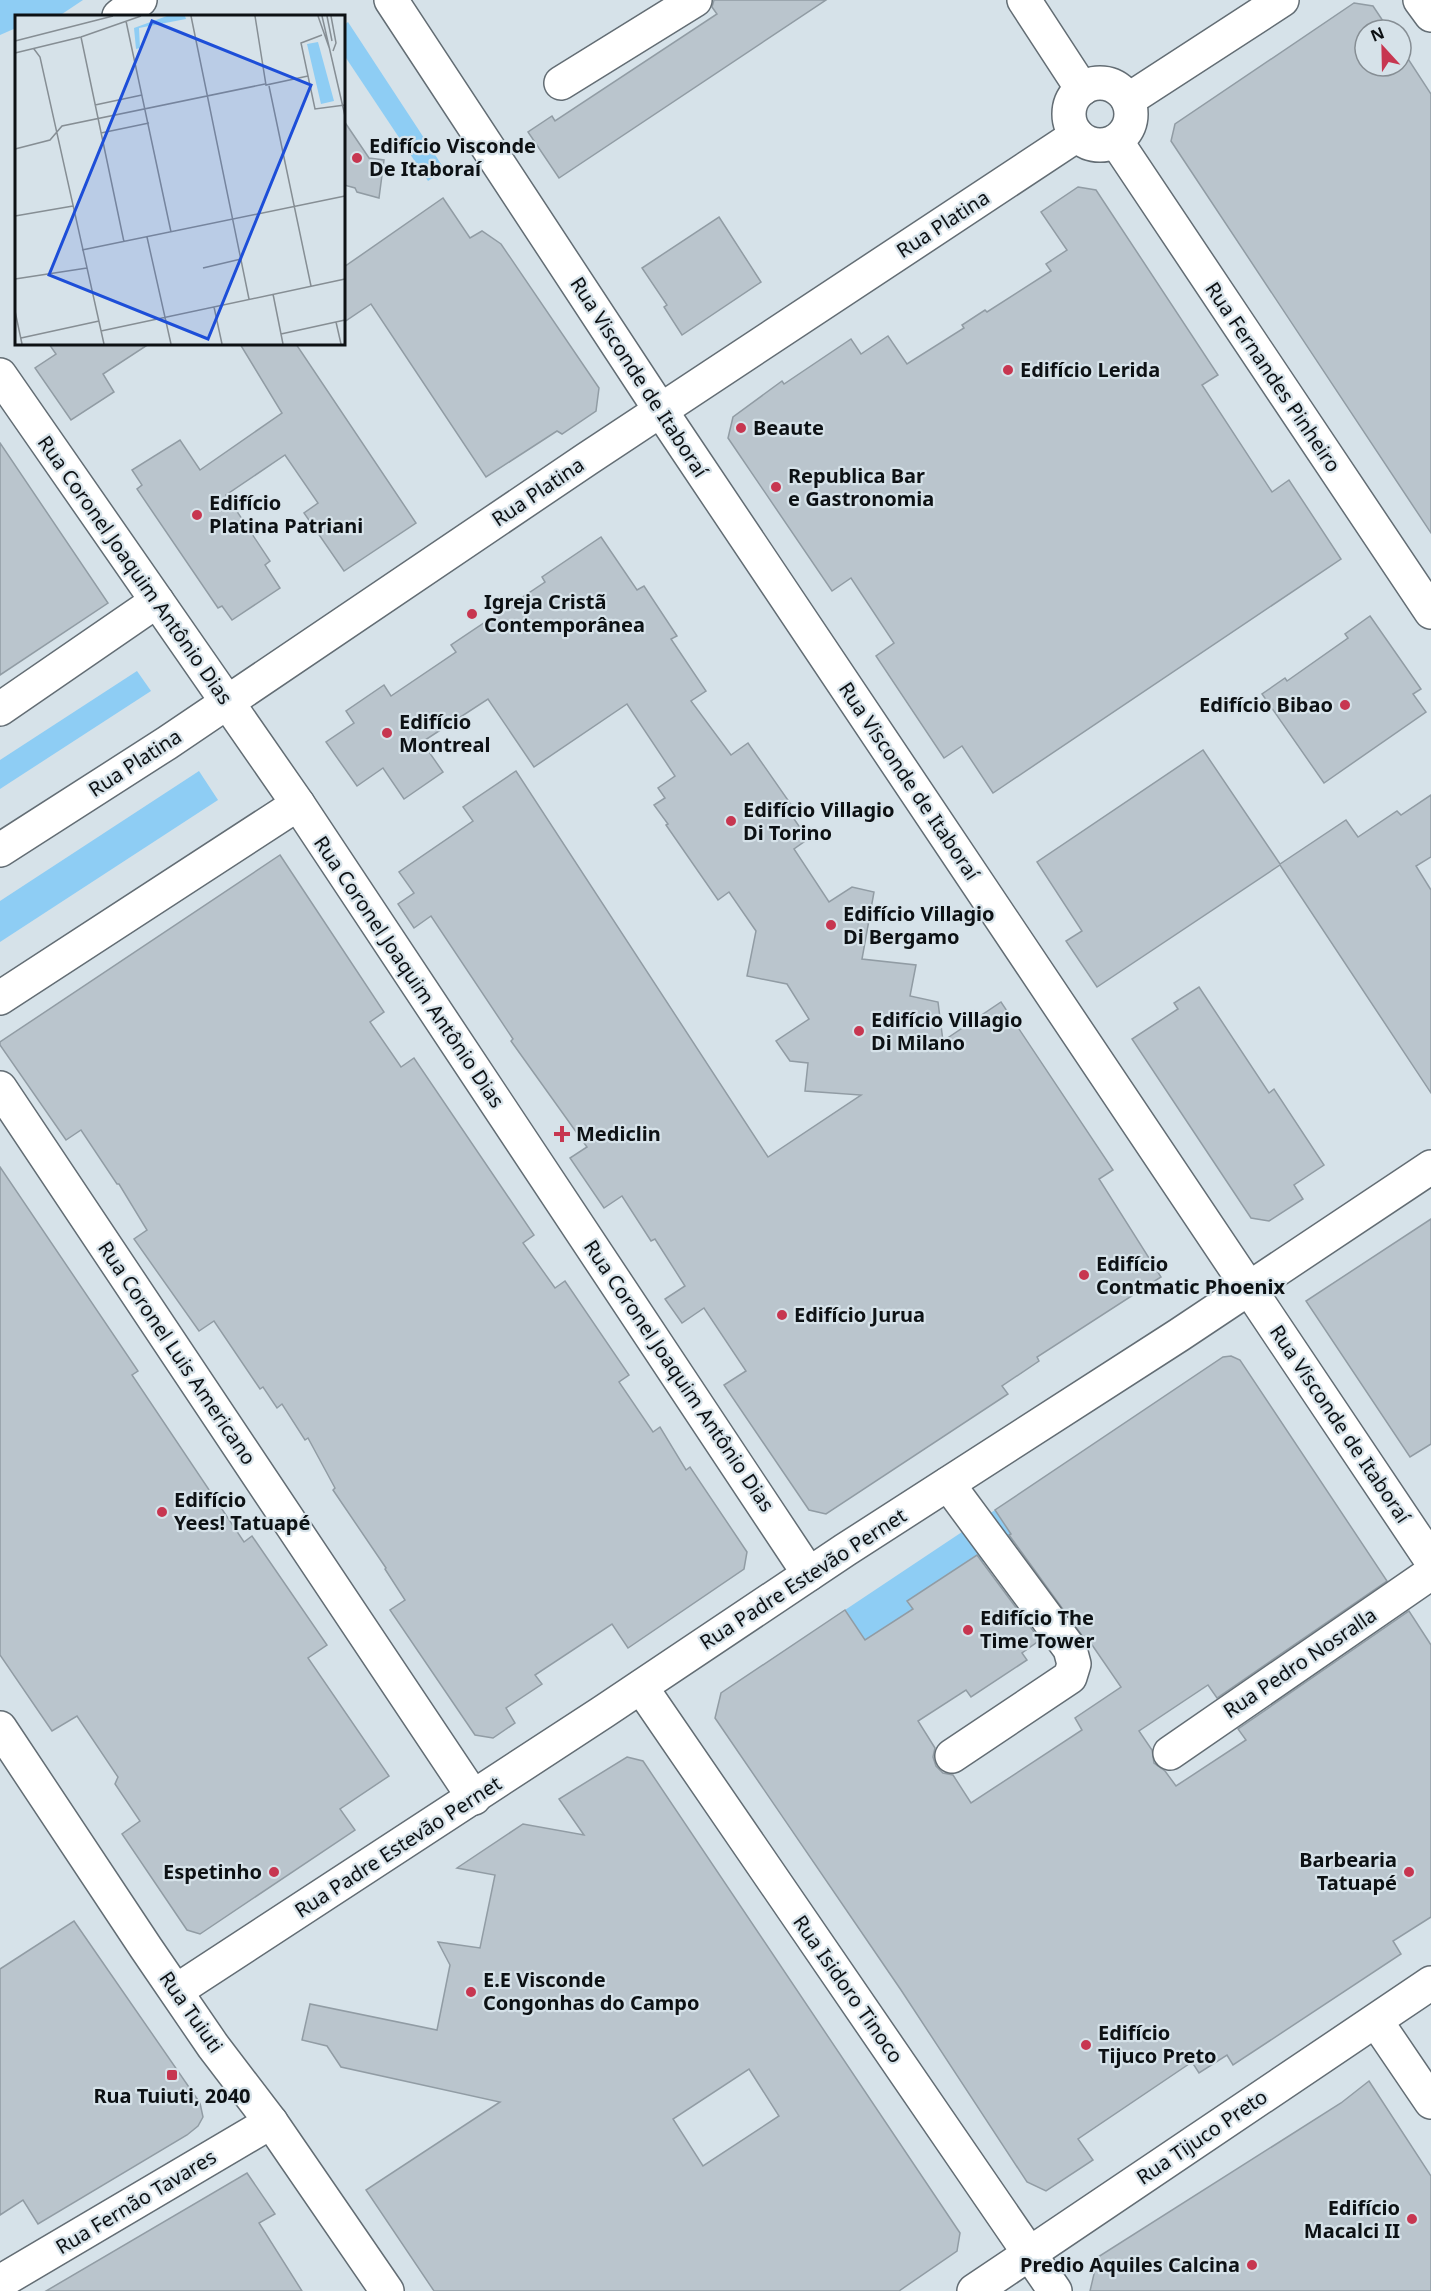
<svg xmlns="http://www.w3.org/2000/svg" width="1431" height="2291" font-family="'Noto Sans',sans-serif">
  <style>
    .green { fill: #8ecdf4 }
    .building { fill: #bac5cd; stroke: #919ca4; stroke-width: 1.5; fill-rule: evenodd }
    .lines { fill: none; stroke-linecap: round; stroke-linejoin: round }
    .minor-casing { stroke: #636d74; stroke-width: 36 }
    .minor { stroke: #fff; stroke-width: 33 }
    .poi-dot { fill: #c73650; stroke: #d6e2e9; stroke-width: 2 }
    .labels { text-anchor: middle; stroke-width: 4.5; stroke-linejoin: round; paint-order: stroke }
    .poi-label { font-size: 20px; font-weight: bold; fill: #0d1114; stroke: #d6e2e9; text-anchor: start }
    .street-label { font-size: 20px; fill: #0d1114; stroke: #d6e2e9 }
    .inset-road { fill: none; stroke: #868e94; stroke-width: 1.5 }
    .view { fill: #1d4ed8; fill-opacity: 0.15; stroke: #1d4ed8; stroke-width: 3 }
    .inset-edge { fill: none; stroke: #0d1114; stroke-width: 3 }
  </style>
  <rect width="100%" height="100%" fill="#d6e2e9"/>
  <g class="green">
    <path d="M0,0H83L59,16H16V28L0,35Z"/>
    <path d="M348,22L445,170L428,181L344,55V25Z"/>
    <path d="M137,671L151,691L0,789V760Z"/>
    <path d="M199,771L218,800L0,942V901Z"/>
    <path d="M995,1510L1015,1540L971,1570L966,1562L907,1601L913,1609L865,1640L845,1610Z"/>
  </g>
  <g class="building">
    <path d="M714,0H826L559,178L528,132L552,116L555,121L717,14L712,7Z"/>
    <path d="M1354,3L1373,6L1389,30H1365V66H1401V48L1431,94V533L1171,141L1175,124Z"/>
    <path d="M344,121L369,158L384,160L379,198L357,192L355,188L344,185Z"/>
    <path d="M1078,187L1096,190L1218,375L1202,385L1272,492L1289,480L1341,559L993,793L962,746L944,758L876,656L894,643L851,578L832,591L728,438L733,417L782,381L784,384L851,339L861,354L888,336L907,364L964,328L962,325L985,310L987,312L1051,271L1046,264L1067,250L1041,212Z"/>
    <path d="M443,198L470,238L482,231L501,244L599,388L596,411L562,434L557,431L486,477L371,304L344,322V267Z"/>
    <path d="M719,217L761,282L682,335L664,307L667,305L642,268Z"/>
    <path d="M49,344H149L103,374L114,392L71,420L35,368L56,354Z"/>
    <path d="M240,344H296L416,523L344,571L304,513L318,503L285,455L226,495L270,561L265,565L280,588L232,620L222,606L218,608L137,489L142,485L132,470L180,440L200,470L282,413Z"/>
    <path d="M0,443L108,603L0,675Z"/>
    <path d="M601,537L637,590L644,586L677,636L671,639L706,691L691,701L731,755L748,743L799,816L794,819L808,839L794,849L829,902L852,887L874,892L862,959L916,965L910,996L938,1002L943,1041L1001,1002L1113,1170L1099,1179L1161,1277L1037,1357L1039,1361L1002,1386L1008,1394L826,1514L809,1510L724,1385L746,1371L704,1308L682,1323L665,1299L685,1286L655,1239L651,1241L622,1196L604,1208L570,1158L587,1147L511,1041L513,1039L431,916L414,928L398,904L414,893L399,872L473,821L463,807L516,771L768,1157L861,1095L805,1091L808,1063L790,1061L776,1041L809,1019L787,984L747,976L756,931L729,892L718,900L666,825L668,824L654,805L665,798L658,788L675,776L627,704L534,767L488,699L422,742L443,772L404,799L383,768L357,786L326,742L354,723L346,711L384,685L391,696L456,652L451,645L545,582L542,577Z"/>
    <path d="M1370,616L1421,689L1413,694L1426,712L1324,783L1262,694L1285,678L1287,681L1348,638L1345,634Z"/>
    <path d="M1203,750L1280,864L1346,820L1358,837L1397,811L1401,815L1431,795V857L1416,866L1431,890V1093L1280,865L1097,987L1066,941L1082,931L1037,862Z"/>
    <path d="M280,855L384,1012L370,1022L401,1067L414,1058L534,1235L523,1243L555,1288L565,1281L629,1375L619,1382L653,1432L660,1427L686,1470L690,1467L747,1552L744,1569L628,1648L612,1624L535,1675L542,1684L506,1708L515,1723L493,1738L475,1735L390,1610L405,1600L385,1569L386,1568L333,1490L335,1488L308,1438L305,1440L282,1404L277,1408L263,1387L260,1389L214,1321L199,1331L134,1239L147,1230L119,1184H117L81,1130L66,1140L0,1045V1042Z"/>
    <path d="M1199,987L1269,1093L1274,1089L1324,1165L1294,1185L1303,1199L1269,1221L1251,1218L1132,1039L1178,1009L1174,1003Z"/>
    <path d="M0,1167L138,1371L132,1375L244,1542L252,1536L327,1645L308,1658L389,1776L340,1809L355,1830L200,1934L187,1930L122,1834L140,1821L115,1784L118,1777L77,1716L52,1731L0,1655Z"/>
    <path d="M1431,1219V1444L1410,1457L1306,1301Z"/>
    <path d="M1231,1356L1240,1360L1387,1581L1217,1698L1208,1685L1139,1731L1152,1750L1154,1763L1165,1771L1176,1786L1246,1740L1238,1729L1409,1611L1431,1645V1917L1393,1941L1401,1954L1233,2065L1227,2055L1199,2073L1192,2062L1078,2139L1093,2160L1046,2191L1027,2182L901,1990L715,1718L721,1693L845,1610L865,1640L913,1609L907,1601L977,1555L1040,1640L1022,1653L1027,1660L971,1697L966,1690L918,1721L935,1748L933,1757L936,1766L943,1773L953,1775L971,1803L1082,1730L1075,1718L1121,1687L1088,1639L1086,1641L1009,1535L1011,1534L995,1510L1223,1357Z"/>
    <path d="M627,1757L643,1761L960,2233L957,2251L899,2291H434L366,2190L500,2102L341,2067L327,2046L302,2040L310,2004L437,2030L450,1965L438,1942L480,1948L495,1875L457,1868L523,1824L584,1835L559,1799ZM749,2069L779,2116L703,2166L673,2119Z"/>
    <path d="M74,1921L200,2103L203,2117L198,2126L187,2135L38,2224L23,2200L0,2215V1969Z"/>
    <path d="M1369,2081L1431,2176V2291H1090L1098,2257L1341,2103Z"/>
    <path d="M247,2173L275,2214L259,2223L302,2291H46Z"/>
  </g>
  <g class="lines">
    <defs>
      <g id="minor">
        <path d="M391,0L661,411L1431,1560"/>
        <path d="M1024,0L1082,89"/>
        <path d="M1420,0L1431,15"/>
        <path d="M119,16L140,0"/>
        <path d="M561,83L695,0"/>
        <circle cx="1100" cy="114" r="31"/>
        <path d="M1128,100L1282,0"/>
        <path d="M1116,141L1431,612"/>
        <path d="M0,375L298,804L809,1574"/>
        <path d="M0,709L157,601"/>
        <path d="M0,850L167,743L587,459L1077,135"/>
        <path d="M0,998L298,804"/>
        <path d="M0,1088L474,1798"/>
        <path d="M948,1484L1070,1649L1074,1664L1070,1677L952,1756"/>
        <path d="M641,1687L1055,2291"/>
        <path d="M0,1728L146,1948L213,2046L271,2122L387,2291"/>
        <path d="M1170,1753L1431,1573"/>
        <path d="M176,1991L603,1712L845,1550L1179,1335L1431,1167"/>
        <path d="M1376,2021L1431,2102"/>
        <path d="M0,2282L271,2122"/>
        <path d="M974,2291L1431,1983"/>
      </g>
    </defs>
    <use href="#minor" class="minor-casing"/>
    <use href="#minor" class="minor"/>
  </g>
  <g class="poi-dot">
    <circle cx="357" cy="158" r="6"/>
    <circle cx="1008" cy="370" r="6"/>
    <circle cx="741" cy="428" r="6"/>
    <circle cx="776" cy="487" r="6"/>
    <circle cx="197" cy="515" r="6"/>
    <circle cx="472" cy="614" r="6"/>
    <circle cx="1345" cy="705" r="6"/>
    <circle cx="387" cy="733" r="6"/>
    <circle cx="731" cy="821" r="6"/>
    <circle cx="831" cy="925" r="6"/>
    <circle cx="859" cy="1031" r="6"/>
    <path d="M559 1125h6v6h6v6h-6v6h-6v-6h-6v-6h6z"/>
    <circle cx="1084" cy="1275" r="6"/>
    <circle cx="782" cy="1315" r="6"/>
    <circle cx="162" cy="1512" r="6"/>
    <circle cx="968" cy="1630" r="6"/>
    <circle cx="274" cy="1872" r="6"/>
    <circle cx="1409" cy="1872" r="6"/>
    <circle cx="471" cy="1992" r="6"/>
    <circle cx="1086" cy="2045" r="6"/>
    <rect x="166" y="2069" width="12" height="12" rx="3"/>
    <circle cx="1412" cy="2219" r="6"/>
    <circle cx="1252" cy="2265" r="6"/>
  </g>
  <g class="labels">
    <g class="poi-label">
      <text x="369" y="153">Edifício Visconde<tspan x="369" dy="23">De Itaboraí</tspan></text>
      <text x="1020" y="377">Edifício Lerida</text>
      <text x="753" y="435">Beaute</text>
      <text x="788" y="483">Republica Bar<tspan x="788" dy="23">e Gastronomia</tspan></text>
      <text x="209" y="510">Edifício<tspan x="209" dy="23">Platina Patriani</tspan></text>
      <text x="484" y="609">Igreja Cristã<tspan x="484" dy="23">Contemporânea</tspan></text>
      <text x="1333" y="712" text-anchor="end">Edifício Bibao</text>
      <text x="399" y="729">Edifício<tspan x="399" dy="23">Montreal</tspan></text>
      <text x="743" y="817">Edifício Villagio<tspan x="743" dy="23">Di Torino</tspan></text>
      <text x="843" y="921">Edifício Villagio<tspan x="843" dy="23">Di Bergamo</tspan></text>
      <text x="871" y="1027">Edifício Villagio<tspan x="871" dy="23">Di Milano</tspan></text>
      <text x="576" y="1141">Mediclin</text>
      <text x="1096" y="1271">Edifício<tspan x="1096" dy="23">Contmatic Phoenix</tspan></text>
      <text x="794" y="1322">Edifício Jurua</text>
      <text x="174" y="1507">Edifício<tspan x="174" dy="23">Yees! Tatuapé</tspan></text>
      <text x="980" y="1625">Edifício The<tspan x="980" dy="23">Time Tower</tspan></text>
      <text x="1397" y="1867" text-anchor="end">Barbearia<tspan x="1397" dy="23">Tatuapé</tspan></text>
      <text x="262" y="1879" text-anchor="end">Espetinho</text>
      <text x="483" y="1987">E.E Visconde<tspan x="483" dy="23">Congonhas do Campo</tspan></text>
      <text x="1098" y="2040">Edifício<tspan x="1098" dy="23">Tijuco Preto</tspan></text>
      <text x="172" y="2103" text-anchor="middle">Rua Tuiuti, 2040</text>
      <text x="1400" y="2215" text-anchor="end">Edifício<tspan x="1400" dy="23">Macalci II</tspan></text>
      <text x="1240" y="2272" text-anchor="end">Predio Aquiles Calcina</text>
    </g>
    <g class="street-label">
      <text transform="translate(943 224) rotate(-33)" y="7">Rua Platina</text>
      <text transform="translate(639 377) rotate(57)" y="7">Rua Visconde de Itaboraí</text>
      <text transform="translate(1273 377) rotate(56)" y="7">Rua Fernandes Pinheiro</text>
      <text transform="translate(538 492) rotate(-34)" y="7">Rua Platina</text>
      <text transform="translate(135 570) rotate(55)" y="7">Rua Coronel Joaquim Antônio Dias</text>
      <text transform="translate(135 763) rotate(-33)" y="7">Rua Platina</text>
      <text transform="translate(909 781) rotate(56)" y="7">Rua Visconde de Itaboraí</text>
      <text transform="translate(409 972) rotate(56)" y="7">Rua Coronel Joaquim Antônio Dias</text>
      <text transform="translate(177 1353) rotate(56)" y="7">Rua Coronel Luis Americano</text>
      <text transform="translate(679 1376) rotate(56)" y="7">Rua Coronel Joaquim Antônio Dias</text>
      <text transform="translate(1340 1424) rotate(56)" y="7">Rua Visconde de Itaboraí</text>
      <text transform="translate(803 1579) rotate(-33)" y="7">Rua Padre Estevão Pernet</text>
      <text transform="translate(1300 1663) rotate(-34)" y="7">Rua Pedro Nosralla</text>
      <text transform="translate(398 1847) rotate(-33)" y="7">Rua Padre Estevão Pernet</text>
      <text transform="translate(848 1989) rotate(55)" y="7">Rua Isidoro Tinoco</text>
      <text transform="translate(191 2012) rotate(55)" y="7">Rua Tuiuti</text>
      <text transform="translate(1202 2137) rotate(-34)" y="7">Rua Tijuco Preto</text>
      <text transform="translate(136 2202) rotate(-31)" y="7">Rua Fernão Tavares</text>
    </g>
  </g>
  <g transform="translate(15 15)">
    <rect width="330" height="330" fill="#d6e2e9"/>
    <path d="M152,1H170L171,4L124,13L125,33L121,34L119,13ZM303,27L319,86L306,89L292,29Z" fill="#8ecdf4"/>
    <path class="inset-road" d="M176,1L234,284M240,1L251,70L293,61M303,1L315,35M307,1L330,101M312,1L317,26M316,1L321,28L318,36M111,6L156,217M307,20L286,28L300,94L330,90M66,22L109,227M0,26L98,1M19,34L25,42L89,329M0,38L66,22L126,1M254,71L296,271M80,90L127,80M86,118L134,108M0,134L35,125L47,111L250,69M0,201L58,191M132,222L156,329M67,235L330,181M188,253L226,244M0,264L72,253M258,279L268,329M199,292L207,329M0,296L7,329M321,307L326,329M86,316L330,264M266,319L330,305M6,323L84,306"/>
    <path class="view" d="M137,6L296,70L193,324L34,260Z"/>
    <rect width="330" height="330" class="inset-edge"/>
  </g>
  <g transform="translate(1383 48) rotate(338)"><circle r="28" fill="#d6e2e9" stroke="#868e94" stroke-width="1.5"/>
  <path d="M0-4.5L10 22L0 15L-10 22Z" fill="#c73650"/>
  <text y="-9" font-size="16" font-weight="bold" text-anchor="middle" fill="#0d1114">N</text>
  </g>
</svg>
